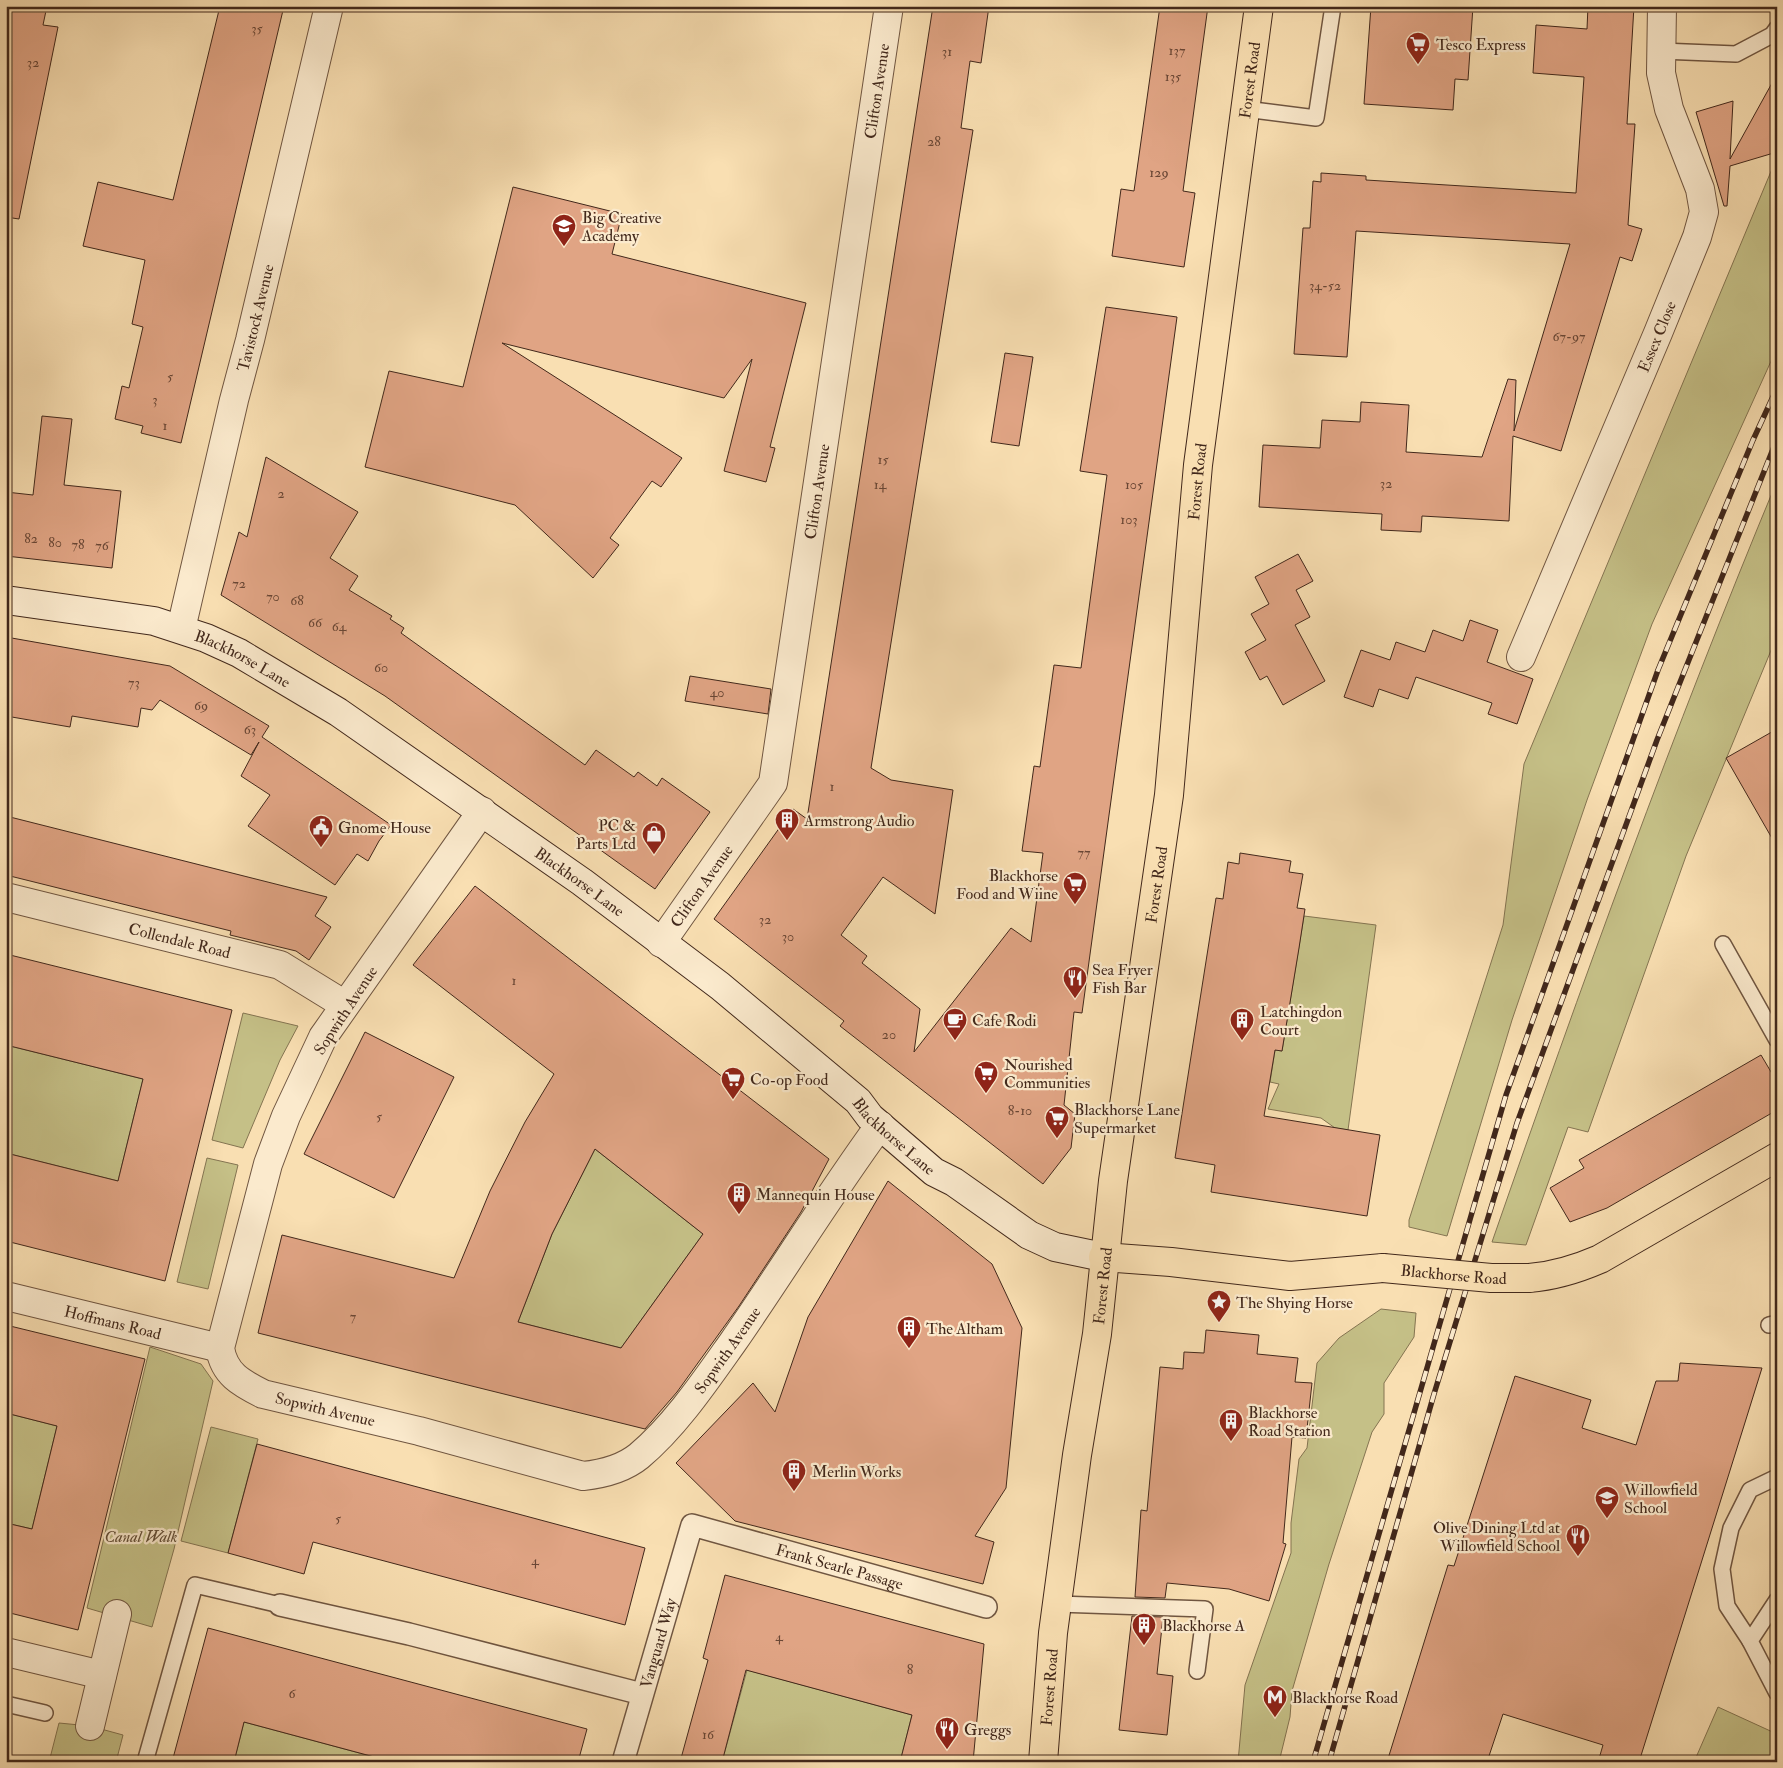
<svg xmlns="http://www.w3.org/2000/svg" width="1783" height="1768" font-family="'IM FELL Double Pica',serif">
  <style>
    .green { fill: #c5c087; stroke: #847451 }
    .building { fill: #e0a484; stroke: #42281b; fill-rule: evenodd }
    .lines { fill: none; stroke-linecap: round; stroke-linejoin: round }
    .service-casing { stroke: #705641; stroke-width: 18 }
    .pedestrian-casing { stroke: #705641; stroke-width: 24 }
    .minor-casing { stroke: #705641; stroke-width: 30 }
    .secondary-casing { stroke: #42281b; stroke-width: 30 }
    .primary-casing { stroke: #42281b; stroke-width: 30 }
    .service { stroke: #fbeacd; stroke-width: 15 }
    .pedestrian { stroke: #fbeacd; stroke-width: 21 }
    .minor { stroke: #fbeacd; stroke-width: 28 }
    .secondary { stroke: #fbeacd; stroke-width: 28 }
    .primary { stroke: #f9dfb2; stroke-width: 28 }
    .rail-casing { stroke: #42281b; stroke-width: 5.5 }
    .rail { stroke: #fbeacd; stroke-width: 4; stroke-dasharray: 11; stroke-linecap: butt }
    .primary-bridge-casing { stroke: #42281b; stroke-width: 30; stroke-linecap: butt }
    .primary-bridge { stroke: #f9dfb2; stroke-width: 28 }
    .labels { text-anchor: middle; stroke-width: 4.5; stroke-linejoin: round; paint-order: stroke }
    .number-label { font-size: 14px; fill: #6a4735 }
    .poi-label { font-size: 16px; fill: #42281b; stroke: #fbeacd; text-anchor: start }
    .street-label { font-size: 16px; fill: #42281b; stroke: #fbeacd }
    .park-label { font-size: 16px; font-style: italic; fill: #634e36; stroke: #fbeacd }
  </style>
  <rect width="100%" height="100%" fill="#f9dfb2"/>
  <filter id="stains"><feTurbulence type="fractalNoise" baseFrequency=".004" numOctaves="4"/><feColorMatrix values="0 0 0 0 .2 0 0 0 0 .09 0 0 0 0 .02 0 0 0 .5 -.17"/></filter>
  <radialGradient id="worn" r=".72"><stop offset=".6" stop-color="#630" stop-opacity="0"/><stop offset="1" stop-color="#630" stop-opacity=".3"/></radialGradient>
  <g class="green">
    <path d="M1777,157V348L1652,624L1587,800L1512,1020L1447,1236L1409,1227V1220L1503,925L1524,764Z"/>
    <path d="M1777,481V636L1686,856L1588,1132L1568,1127L1526,1245L1492,1242C1581,986 1673,731 1777,481Z"/>
    <path d="M1304,916L1376,925L1348,1130L1335,1128L1321,1118L1268,1109L1279,1084L1270,1082L1275,1050L1282,1051Z"/>
    <path d="M243,1013L298,1026L280,1060L243,1148L212,1140Z"/>
    <path d="M6,1045L143,1079L118,1181L6,1153Z"/>
    <path d="M595,1149L703,1234L621,1348L518,1322L552,1234Z"/>
    <path d="M207,1158L238,1165L208,1289L177,1282Z"/>
    <path d="M1381,1309L1416,1313L1414,1337L1384,1383V1414L1372,1432L1329,1564L1292,1691L1290,1717L1279,1762H1238L1245,1685L1291,1553V1523L1299,1459L1307,1448L1317,1363L1339,1338Z"/>
    <path d="M150,1347L201,1364L213,1381L174,1549L152,1627L87,1608Z"/>
    <path d="M6,1413L57,1426L32,1529L6,1523Z"/>
    <path d="M211,1427L258,1439L228,1553L181,1541Z"/>
    <path d="M747,1670L912,1715L900,1762H722Z"/>
    <path d="M1718,1707L1777,1734V1762H1694Z"/>
    <path d="M244,1722L393,1762H234Z"/>
    <path d="M59,1723L90,1726L123,1735L116,1762H49Z"/>
  </g>
  <g class="building">
    <path d="M6,6H47L43,25L58,27L19,219L6,217Z"/>
    <path d="M220,6H284L181,443L141,433L143,426L115,419L122,386L129,388L143,327L132,324L145,260L83,246L98,182L173,200Z"/>
    <path d="M933,6H989L981,63L970,61L961,128L973,130L871,768L891,780L953,790L935,914L883,877L841,935L867,956L862,963L920,1009L914,1052L1011,928L1031,942L1043,853L1022,851L1034,766L1040,767L1054,665L1081,668L1107,475L1080,471L1106,307L1177,317L1082,1013L1074,1012L1064,1105L1075,1114L1071,1148L1043,1184L840,1026L844,1021L714,919L793,809L807,819Z"/>
    <path d="M1160,6H1208L1183,191L1195,193L1184,267L1112,256L1121,189L1134,191Z"/>
    <path d="M1371,6H1473L1468,80L1455,79L1453,110L1364,104Z"/>
    <path d="M1588,6H1634L1627,124H1635L1628,225L1642,229L1632,261L1620,257L1561,451L1513,436L1509,521L1422,516L1421,532L1381,530L1382,514L1259,507L1263,445L1320,448L1322,420L1360,422L1361,402L1409,405L1406,452L1482,457L1508,379L1516,380L1514,431L1570,244L1356,231L1347,357L1294,354L1303,228H1310L1313,181L1321,182V173L1366,176V180L1576,193L1584,77L1533,73L1536,25L1587,29Z"/>
    <path d="M1777,74V152L1730,166L1727,206H1724L1696,112L1733,101L1730,159Z"/>
    <path d="M513,187L622,214L612,254L806,303L770,447L775,448L766,482L724,471L752,359L724,398L502,343L682,458L661,487L652,481L610,538L619,545L593,578L515,505L365,467L389,371L463,387Z"/>
    <path d="M1005,353L1033,357L1019,446L991,442Z"/>
    <path d="M42,416L72,419L64,485L121,491L112,568L6,556V492L33,495Z"/>
    <path d="M266,457L358,512L330,558L358,576L349,590L392,616L390,619L404,628L401,633L585,765L596,750L634,777L638,772L657,786L662,778L710,812L655,889L385,696L221,595L239,532L247,537Z"/>
    <path d="M1298,554L1313,581L1296,590L1310,617L1295,625L1325,681L1283,705L1267,676L1260,680L1245,652L1266,640L1251,614L1269,604L1255,577Z"/>
    <path d="M1470,620L1498,630L1487,662L1533,679L1517,724L1488,714L1492,703L1416,677L1408,699L1379,689L1373,707L1344,697L1361,650L1390,660L1396,642L1425,652L1433,630L1463,641Z"/>
    <path d="M6,637L170,666L269,726L262,737L391,825L379,841L368,861L357,854L335,885L248,826L270,795L241,776L259,742L251,755L160,700L152,710L141,708L138,727L72,716L70,727L6,716Z"/>
    <path d="M690,676L771,689L768,714L685,701Z"/>
    <path d="M1777,729V847L1726,758Z"/>
    <path d="M6,816L327,897L315,916L331,927L309,960L296,951L230,935L231,931L6,875Z"/>
    <path d="M1240,853L1291,861L1289,872L1303,874L1297,908L1305,909L1299,948L1282,1051L1275,1050L1264,1116L1380,1135L1367,1216L1211,1192L1215,1165L1175,1158L1216,898L1223,899L1228,862L1239,864Z"/>
    <path d="M475,886L829,1159L801,1212L739,1306L677,1392L645,1429L258,1333L282,1235L454,1278L490,1191L525,1122L554,1074L413,965ZM595,1149L703,1234L621,1348L518,1322L552,1234Z"/>
    <path d="M6,954L232,1010L165,1281L6,1241V1153L118,1181L143,1079L6,1045Z"/>
    <path d="M365,1032L454,1077L394,1198L304,1154Z"/>
    <path d="M1761,1055L1777,1082V1110L1607,1208L1570,1222L1550,1188L1584,1168L1579,1160Z"/>
    <path d="M888,1181L992,1264L1022,1328L1006,1488L975,1536L994,1542L983,1584L735,1521L676,1463L753,1383L775,1412L808,1317Z"/>
    <path d="M6,1325L145,1359L78,1630L6,1612V1523L32,1529L57,1426L6,1413Z"/>
    <path d="M1206,1330L1259,1335L1257,1354L1298,1358L1295,1382L1312,1383L1306,1438L1292,1437L1283,1543L1286,1544L1269,1601L1229,1589L1167,1583L1165,1598L1135,1597L1141,1510L1147,1511L1160,1367L1183,1369L1184,1352L1204,1353Z"/>
    <path d="M1680,1363L1762,1368L1639,1762H1598L1603,1745L1503,1714L1487,1762H1387L1448,1565L1454,1566L1515,1376L1591,1400L1582,1428L1636,1445L1656,1381H1678Z"/>
    <path d="M257,1444L645,1548L625,1625L313,1542L304,1574L228,1553Z"/>
    <path d="M725,1575L984,1644L973,1762H900L912,1715L746,1670L722,1762H680L708,1660L703,1658Z"/>
    <path d="M1132,1616L1163,1617L1157,1674L1173,1676L1167,1735L1119,1730Z"/>
    <path d="M208,1628L587,1729L578,1762H393L244,1722L234,1762H172Z"/>
  </g>
  <g class="lines">
    <defs>
      <g id="service">
        <path d="M1661,51L1736,54L1772,35L1777,28"/>
        <path d="M1245,109L1316,118L1333,6"/>
        <path d="M1723,944L1777,1040"/>
        <path d="M1769,1325L1777,1323"/>
        <path d="M1777,1600L1750,1641L1777,1693"/>
        <path d="M1058,1604L1205,1609L1197,1671"/>
        <path d="M1750,1641L1727,1606L1722,1569L1731,1528L1750,1490L1777,1477"/>
        <path d="M6,1704L45,1713"/>
        <path d="M145,1762L195,1585L280,1605"/>
      </g>
      <g id="pedestrian">
        <path d="M280,1605L409,1634L642,1694"/>
        <path id="s1" d="M623,1762L692,1525L986,1607"/>
      </g>
      <g id="minor">
        <path id="s2" d="M181,629L234,400L250,340L329,6"/>
        <path id="s3" d="M1521,657L1658,333L1697,237L1704,212L1700,189L1669,109L1661,73L1662,6"/>
        <path id="s4" d="M482,811L323,1037L286,1116L268,1164L220,1348C224,1374 241,1383 263,1394L419,1431L583,1476C602,1474 623,1469 639,1456C675,1426 706,1380 733,1342C783,1270 828,1196 880,1125"/>
        <path id="s5" d="M6,897L280,965L345,1005"/>
        <path id="s6" d="M661,943L773,783L889,6"/>
        <path id="s7" d="M6,1296L220,1348"/>
        <path d="M6,1652L102,1675"/>
        <path d="M90,1726L117,1614"/>
      </g>
      <g id="secondary">
        <path id="s8" d="M6,600L154,621L206,638L239,653L338,712L582,882L720,986L858,1101L870,1117L934,1172L954,1182L1029,1235L1055,1247L1103,1257"/>
      </g>
      <g id="primary">
        <path d="M1103,1257L1171,1262L1290,1276L1383,1268"/>
        <path d="M1529,1278C1555,1276 1577,1269 1600,1259L1777,1157"/>
        <path id="s9" d="M1043,1762L1053,1633L1077,1455L1097,1334L1113,1181L1169,795L1198,465L1259,6"/>
      </g>
    </defs>
    <use href="#service" class="service-casing"/>
    <use href="#pedestrian" class="pedestrian-casing"/>
    <use href="#minor" class="minor-casing"/>
    <use href="#secondary" class="secondary-casing"/>
    <use href="#primary" class="primary-casing"/>
    <use href="#service" class="service"/>
    <use href="#pedestrian" class="pedestrian"/>
    <use href="#minor" class="minor"/>
    <use href="#secondary" class="secondary"/>
    <use href="#primary" class="primary"/>
    <defs>
      <g id="rail">
        <path d="M1313,1762L1506,1095L1658,670L1753,440L1777,388"/>
        <path d="M1329,1762L1434,1394L1517,1123L1657,740L1777,439"/>
      </g>
    </defs>
    <use href="#rail" class="rail-casing"/>
    <use href="#rail" class="rail"/>
    <defs>
      <g id="primary-bridge">
        <path id="s10" d="M1383,1268L1491,1278H1529"/>
      </g>
    </defs>
    <use href="#primary-bridge" class="primary-bridge-casing"/>
    <use href="#primary-bridge" class="primary-bridge"/>
  </g>
  <defs>
    <symbol id="supermarket-pin" viewBox="-11 -11 22 30"><path d="M0 17L-7.5 6A9.5 9.5 0 1 1 7.5 6Z" fill="#8f2418" stroke="#fbeacd"/><path d="M-6-5.5h2.5l.6 2H6L4.5 2H-2.5L-4.4-4H-6ZM-1.5 3.2a1.3 1.3 0 1 0 .1 0ZM3 3.2a1.3 1.3 0 1 0 .1 0Z" fill="#fff"/></symbol>
    <symbol id="university-pin" viewBox="-11 -11 22 30"><path d="M0 17L-7.5 6A9.5 9.5 0 1 1 7.5 6Z" fill="#8f2418" stroke="#fbeacd"/><path d="M0-5L7-2L0 1L-7-2ZM-4 1L0 2.5L4 1V4Q0 6-4 4Z" fill="#fff"/></symbol>
    <symbol id="building-pin" viewBox="-11 -11 22 30"><path d="M0 17L-7.5 6A9.5 9.5 0 1 1 7.5 6Z" fill="#8f2418" stroke="#fbeacd"/><path d="M-4-6H4V6H1V3H-1V6H-4ZM-2.5-4.3h1.7v1.8h-1.7ZM.8-4.3h1.7v1.8H.8ZM-2.5-1h1.7V.8h-1.7ZM.8-1h1.7V.8H.8Z" fill="#fff"/></symbol>
    <symbol id="civic-pin" viewBox="-11 -11 22 30"><path d="M0 17L-7.5 6A9.5 9.5 0 1 1 7.5 6Z" fill="#8f2418" stroke="#fbeacd"/><path d="M-.6-6.5H3V-4.5H.6V-3L4-1V1h2V6H-6V1h2V-1L-.6-3ZM-1.2 2.5V6h2.4V2.5Z" fill="#fff"/></symbol>
    <symbol id="shop-pin" viewBox="-11 -11 22 30"><path d="M0 17L-7.5 6A9.5 9.5 0 1 1 7.5 6Z" fill="#8f2418" stroke="#fbeacd"/><path d="M-5-2.5h2.3a2.7 3.5 0 0 1 5.4 0H5L5.5 6h-11ZM-1.5-2.5h3a1.5 2.3 0 0 0-3 0Z" fill="#fff"/></symbol>
    <symbol id="restaurant-pin" viewBox="-11 -11 22 30"><path d="M0 17L-7.5 6A9.5 9.5 0 1 1 7.5 6Z" fill="#8f2418" stroke="#fbeacd"/><path d="M-5-6h1v4h1v-4h1v4h1v-4h1v5L-1.5 .5V6h-2V.5L-5-1ZM5-6V6H3V1.5H1.5Q1.5-4 5-6Z" fill="#fff"/></symbol>
    <symbol id="cafe-pin" viewBox="-11 -11 22 30"><path d="M0 17L-7.5 6A9.5 9.5 0 1 1 7.5 6Z" fill="#8f2418" stroke="#fbeacd"/><path d="M-5.5-4.5H6V0H3Q3 3.5 0 3.5H-2.5Q-5.5 3.5-5.5 0ZM3-3.2v2h1.7v-2ZM-6 4.5H4V6H-6Z" fill="#fff"/></symbol>
    <symbol id="sight-pin" viewBox="-11 -11 22 30"><path d="M0 17L-7.5 6A9.5 9.5 0 1 1 7.5 6Z" fill="#8f2418" stroke="#fbeacd"/><path d="M0-6L1.8-2.2L6-1.7L2.9 1.2L3.7 5.4L0 3.3L-3.7 5.4L-2.9 1.2L-6-1.7L-1.8-2.2Z" fill="#fff"/></symbol>
    <symbol id="school-pin" viewBox="-11 -11 22 30"><path d="M0 17L-7.5 6A9.5 9.5 0 1 1 7.5 6Z" fill="#8f2418" stroke="#fbeacd"/><path d="M0-5L7-2L0 1L-7-2ZM-4 1L0 2.5L4 1V4Q0 6-4 4Z" fill="#fff"/></symbol>
    <symbol id="metro-pin" viewBox="-11 -11 22 30"><path d="M0 17L-7.5 6A9.5 9.5 0 1 1 7.5 6Z" fill="#8f2418" stroke="#fbeacd"/><path d="M-5.5 5V-5H-3L0 0L3-5H5.5V5H3V-.5L0 4L-3-.5V5Z" fill="#fff"/></symbol>
  </defs>
  <g fill-rule="evenodd">
    <use href="#supermarket-pin" x="1404" y="30" width="28" height="38"/>
    <use href="#university-pin" x="550" y="212" width="28" height="38"/>
    <use href="#building-pin" x="773" y="806" width="28" height="38"/>
    <use href="#civic-pin" x="307" y="813" width="28" height="38"/>
    <use href="#shop-pin" x="640" y="820" width="28" height="38"/>
    <use href="#supermarket-pin" x="1061" y="870" width="28" height="38"/>
    <use href="#restaurant-pin" x="1061" y="964" width="28" height="38"/>
    <use href="#cafe-pin" x="941" y="1006" width="28" height="38"/>
    <use href="#building-pin" x="1228" y="1006" width="28" height="38"/>
    <use href="#supermarket-pin" x="972" y="1059" width="28" height="38"/>
    <use href="#supermarket-pin" x="719" y="1065" width="28" height="38"/>
    <use href="#supermarket-pin" x="1043" y="1104" width="28" height="38"/>
    <use href="#building-pin" x="725" y="1180" width="28" height="38"/>
    <use href="#sight-pin" x="1205" y="1288" width="28" height="38"/>
    <use href="#building-pin" x="895" y="1314" width="28" height="38"/>
    <use href="#building-pin" x="1217" y="1407" width="28" height="38"/>
    <use href="#building-pin" x="780" y="1457" width="28" height="38"/>
    <use href="#school-pin" x="1593" y="1484" width="28" height="38"/>
    <use href="#restaurant-pin" x="1564" y="1522" width="28" height="38"/>
    <use href="#building-pin" x="1130" y="1611" width="28" height="38"/>
    <use href="#metro-pin" x="1261" y="1683" width="28" height="38"/>
    <use href="#restaurant-pin" x="933" y="1715" width="28" height="38"/>
  </g>
  <g class="labels">
    <g class="number-label">
      <text x="257" y="33">35</text>
      <text x="1177" y="55">137</text>
      <text x="947" y="56">31</text>
      <text x="33" y="67">32</text>
      <text x="1173" y="81">135</text>
      <text x="934" y="146">28</text>
      <text x="1159" y="177">129</text>
      <text x="1325" y="290">34-52</text>
      <text x="1569" y="341">67-97</text>
      <text x="170" y="381">5</text>
      <text x="155" y="404">3</text>
      <text x="165" y="430">1</text>
      <text x="883" y="464">15</text>
      <text x="1386" y="488">32</text>
      <text x="880" y="489">14</text>
      <text x="1134" y="489">105</text>
      <text x="281" y="498">2</text>
      <text x="1129" y="524">103</text>
      <text x="31" y="543">82</text>
      <text x="55" y="547">80</text>
      <text x="78" y="549">78</text>
      <text x="102" y="550">76</text>
      <text x="239" y="588">72</text>
      <text x="273" y="601">70</text>
      <text x="297" y="605">68</text>
      <text x="315" y="627">66</text>
      <text x="339" y="631">64</text>
      <text x="381" y="672">60</text>
      <text x="134" y="687">73</text>
      <text x="717" y="697">40</text>
      <text x="201" y="710">69</text>
      <text x="250" y="734">63</text>
      <text x="832" y="791">1</text>
      <text x="1084" y="857">77</text>
      <text x="765" y="924">32</text>
      <text x="788" y="941">30</text>
      <text x="514" y="985">1</text>
      <text x="889" y="1039">20</text>
      <text x="1020" y="1115">8-10</text>
      <text x="379" y="1121">5</text>
      <text x="353" y="1321">7</text>
      <text x="338" y="1523">5</text>
      <text x="535" y="1565">4</text>
      <text x="779" y="1641">4</text>
      <text x="910" y="1674">8</text>
      <text x="292" y="1698">6</text>
      <text x="708" y="1739">16</text>
    </g>
    <g class="poi-label">
      <text x="1436" y="50">Tesco Express</text>
      <text x="582" y="223">Big Creative<tspan x="582" dy="18">Academy</tspan></text>
      <text x="804" y="826">Armstrong Audio</text>
      <text x="636" y="831" text-anchor="end">PC &amp;<tspan x="636" dy="18">Parts Ltd</tspan></text>
      <text x="338" y="833">Gnome House</text>
      <text x="1058" y="881" text-anchor="end">Blackhorse<tspan x="1058" dy="18">Food and Wiine</tspan></text>
      <text x="1092" y="975">Sea Fryer<tspan x="1092" dy="18">Fish Bar</tspan></text>
      <text x="1260" y="1017">Latchingdon<tspan x="1260" dy="18">Court</tspan></text>
      <text x="972" y="1026">Cafe Rodi</text>
      <text x="1004" y="1070">Nourished<tspan x="1004" dy="18">Communities</tspan></text>
      <text x="750" y="1085">Co-op Food</text>
      <text x="1074" y="1115">Blackhorse Lane<tspan x="1074" dy="18">Supermarket</tspan></text>
      <text x="756" y="1200">Mannequin House</text>
      <text x="1236" y="1308">The Shying Horse</text>
      <text x="926" y="1334">The Altham</text>
      <text x="1248" y="1418">Blackhorse<tspan x="1248" dy="18">Road Station</tspan></text>
      <text x="812" y="1477">Merlin Works</text>
      <text x="1624" y="1495">Willowfield<tspan x="1624" dy="18">School</tspan></text>
      <text x="1560" y="1533" text-anchor="end">Olive Dining Ltd at<tspan x="1560" dy="18">Willowfield School</tspan></text>
      <text x="1162" y="1631">Blackhorse A</text>
      <text x="1292" y="1703">Blackhorse Road</text>
      <text x="964" y="1735">Greggs</text>
    </g>
    <g class="street-label">
      <text dy="6" stroke="none"><textPath href="#s9" startOffset="1695">Forest Road</textPath></text>
      <text dy="6" stroke="none"><textPath href="#s6" startOffset="895">Clifton Avenue</textPath></text>
      <text dy="6" stroke="none"><textPath href="#s2" startOffset="320">Tavistock Avenue</textPath></text>
      <text dy="6" stroke="none"><textPath href="#s3" startOffset="348">Essex Close</textPath></text>
      <text dy="6" stroke="none"><textPath href="#s9" startOffset="1290">Forest Road</textPath></text>
      <text dy="6" stroke="none"><textPath href="#s6" startOffset="490">Clifton Avenue</textPath></text>
      <text dy="6" stroke="none"><textPath href="#s8" startOffset="246">Blackhorse Lane</textPath></text>
      <text dy="6" stroke="none"><textPath href="#s8" startOffset="651">Blackhorse Lane</textPath></text>
      <text dy="6" stroke="none"><textPath href="#s9" startOffset="885">Forest Road</textPath></text>
      <text dy="6" stroke="none"><textPath href="#s6" startOffset="70">Clifton Avenue</textPath></text>
      <text dy="6" stroke="none"><textPath href="#s5" startOffset="179">Collendale Road</textPath></text>
      <text transform="translate(345 1010) rotate(-57)" y="6">Sopwith Avenue</text>
      <text dy="6" stroke="none"><textPath href="#s8" startOffset="1056">Blackhorse Lane</textPath></text>
      <text dy="6" stroke="none"><textPath href="#s10" startOffset="71">Blackhorse Road</textPath></text>
      <text dy="6" stroke="none"><textPath href="#s9" startOffset="480">Forest Road</textPath></text>
      <text dy="6" stroke="none"><textPath href="#s7" startOffset="110">Hoffmans Road</textPath></text>
      <text dy="6" stroke="none"><textPath href="#s4" startOffset="1200">Sopwith Avenue</textPath></text>
      <text dy="6" stroke="none"><textPath href="#s4" startOffset="735">Sopwith Avenue</textPath></text>
      <text dy="6" stroke="none"><textPath href="#s1" startOffset="400">Frank Searle Passage</textPath></text>
      <text dy="6" stroke="none"><textPath href="#s1" startOffset="124">Vanguard Way</textPath></text>
      <text dy="6" stroke="none"><textPath href="#s9" startOffset="75">Forest Road</textPath></text>
    </g>
    <g class="park-label">
      <text x="141" y="1542">Canal Walk</text>
    </g>
  </g>
  <rect width="1783" height="1768" fill="none" stroke="#f9dfb2" stroke-width="25"/>
  <rect x="8" y="8" width="1768" height="1753" fill="none" stroke="#42281b" stroke-width="2.5"/>
  <rect x="12" y="12" width="1758" height="1743" fill="none" stroke="#42281b"/>
  <rect width="100%" height="100%" filter="url(#stains)"/>
  <rect width="100%" height="100%" fill="url(#worn)"/>
</svg>
